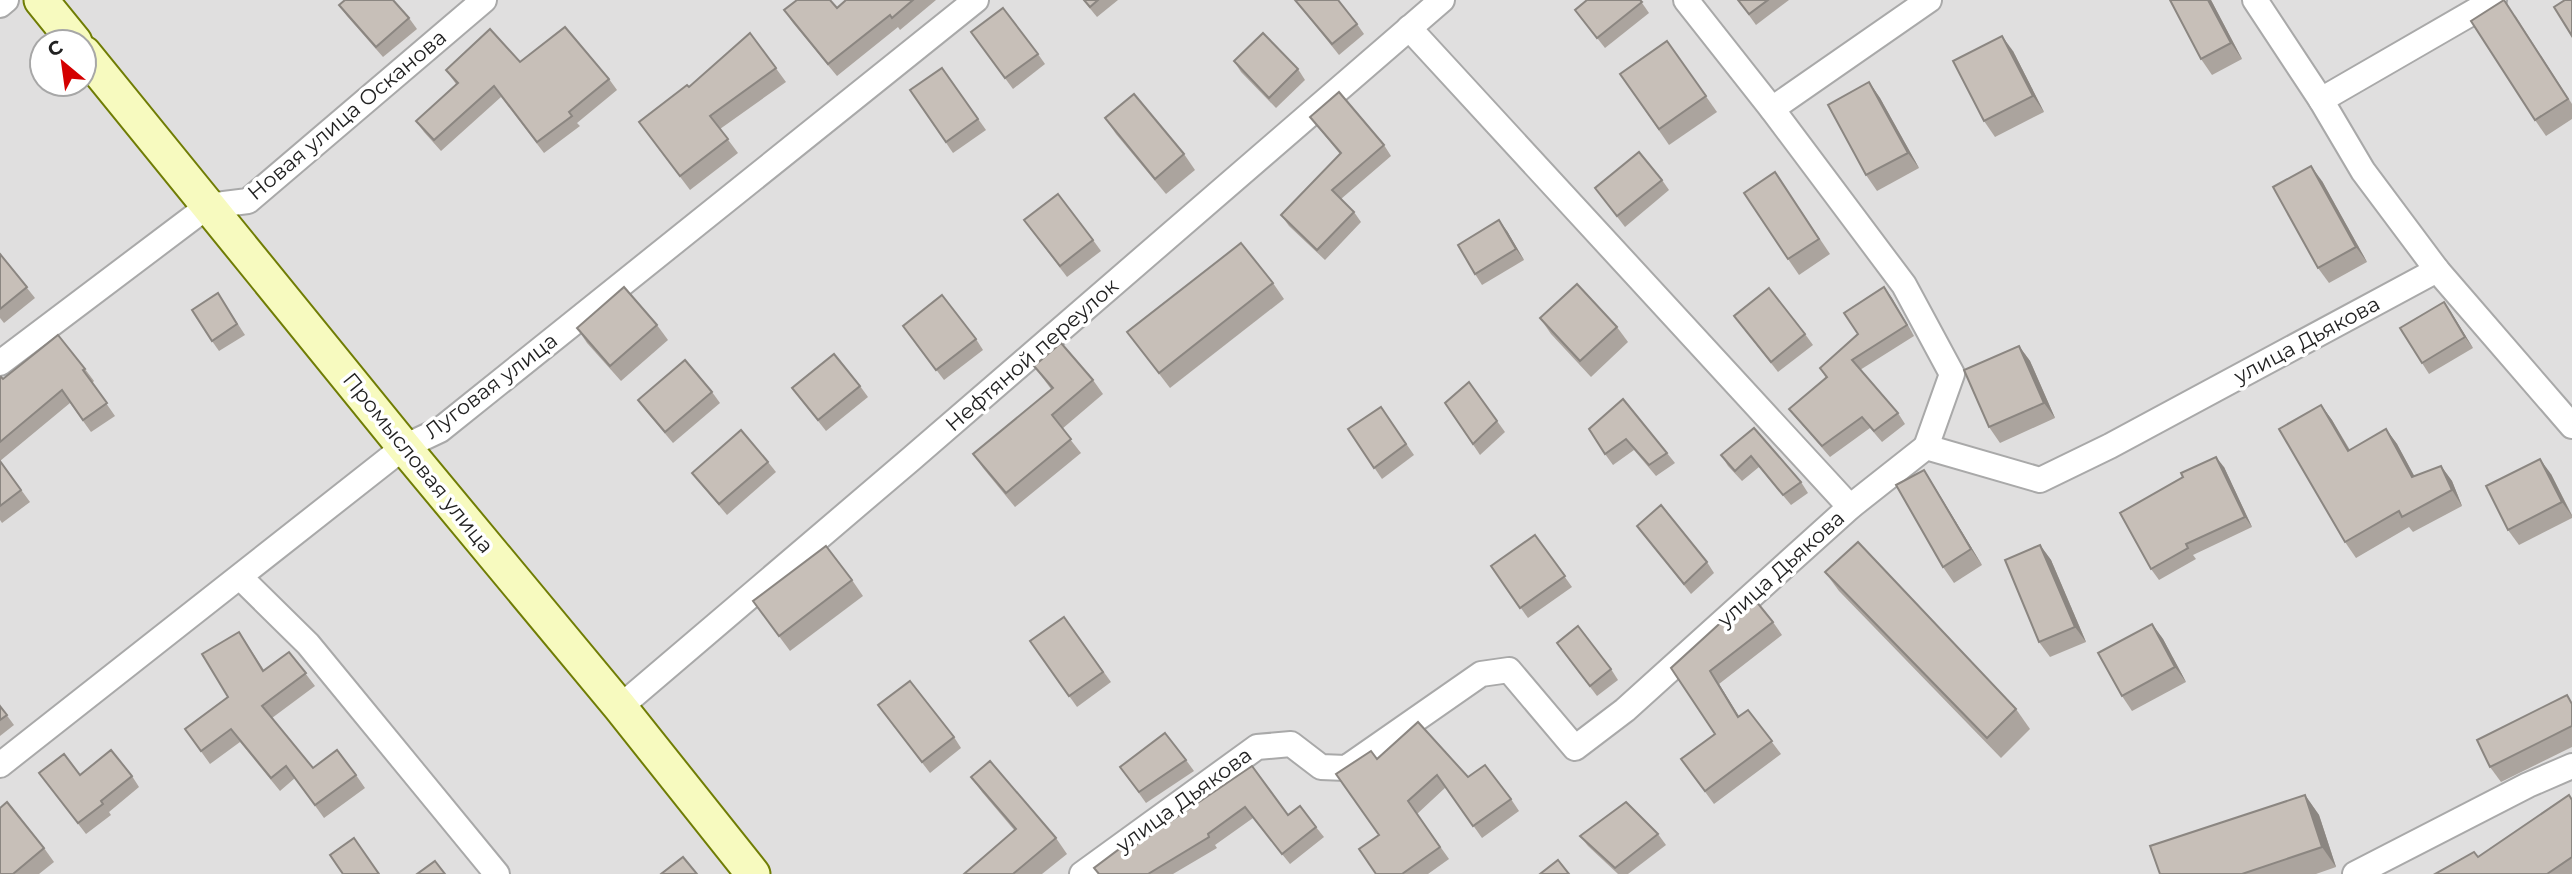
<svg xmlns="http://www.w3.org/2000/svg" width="2572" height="874" font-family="Montserrat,sans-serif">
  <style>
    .residential { fill: #e0dfdf; fill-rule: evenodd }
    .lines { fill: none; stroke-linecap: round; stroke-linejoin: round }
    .street-casing { stroke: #a9a9a9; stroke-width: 28 }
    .secondary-casing { stroke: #707d05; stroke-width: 37 }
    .street { stroke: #fff; stroke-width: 24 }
    .secondary { stroke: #f7fabf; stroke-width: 33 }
    .wall { fill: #aba49e }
    .shaded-wall { fill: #8b8681 }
    .building { fill: #c7bfb8; stroke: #8b8681; stroke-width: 2 }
    .labels { text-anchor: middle; stroke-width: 7; stroke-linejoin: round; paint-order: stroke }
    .street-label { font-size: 21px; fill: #222; stroke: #fff }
  </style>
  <rect width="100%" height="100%" fill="#f2efe9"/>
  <path class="residential" d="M0,0H2572V874H0ZM42,42H84V84H42Z"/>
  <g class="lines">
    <defs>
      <g id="street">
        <path d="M1686,0L1772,109L1904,285L1952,374L1926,447"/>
        <path d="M2255,0L2321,100L2363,171L2437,270L2572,426"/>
        <path d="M0,5L6,0"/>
        <path d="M1409,28L1850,507"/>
        <path d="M2321,100L2494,0"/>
        <path d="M1772,109L1929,0"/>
        <path d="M0,363L208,206L248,201L484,0"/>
        <path d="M240,577L308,644L497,874"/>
        <path d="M620,707L911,459L1442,0"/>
        <path d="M0,765L404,447L440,430L976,0"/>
        <path d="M1082,874L1257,747L1291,744L1321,767L1346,768L1481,674L1509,670L1575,748L1625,710L1850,507L1926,447L2040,480L2110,446L2437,270"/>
        <path d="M2355,874L2528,785L2572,766"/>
      </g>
      <g id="secondary">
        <path d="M41,0L75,42"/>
        <path d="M84,53L404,447L620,707L753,874"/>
      </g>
    </defs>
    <use href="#street" class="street-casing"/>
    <use href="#secondary" class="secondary-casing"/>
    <use href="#street" class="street"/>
    <use href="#secondary" class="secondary"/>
  </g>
  <g class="wall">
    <path d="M846,0H936L900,30L898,27L837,76L793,23L784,10L837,8Z"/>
    <path d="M1083,0H1118L1097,17Z"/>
    <path d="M1295,0L1357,24L1364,34L1339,55Z"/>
    <path d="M1640,0L1649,13L1605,48L1575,10Z"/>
    <path d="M1738,0H1789L1756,25Z"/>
    <path d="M2170,0H2211L2242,59L2212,75L2201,59Z"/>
    <path d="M339,5L409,18L417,29L383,57L347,16Z"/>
    <path d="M2515,15L2572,104V119L2546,136L2535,120Z"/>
    <path d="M971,32L1038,54L1045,64L1013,89Z"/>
    <path d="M750,33L786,82L720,129L738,153L690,190L639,122L689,87Z"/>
    <path d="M1667,41L1717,112L1669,145L1620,74Z"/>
    <path d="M2013,51L2044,112L1995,137L1984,121Z"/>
    <path d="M1234,61L1298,69L1305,80L1276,108L1241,72Z"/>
    <path d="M520,62L609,79L617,90L577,123L580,126L544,153L501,97L441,151L424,132L416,121L456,84L446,70Z"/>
    <path d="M942,68L986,130L953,153L910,90Z"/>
    <path d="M1869,82L1880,98L1919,168L1877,191L1866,175Z"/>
    <path d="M1310,117L1384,145L1391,156L1341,199L1354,212L1361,222L1325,260L1289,226L1281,215L1340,154L1318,127Z"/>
    <path d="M1105,118L1184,154L1195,170L1166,194L1116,134Z"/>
    <path d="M1775,172L1830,254L1799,275L1788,259Z"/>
    <path d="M1662,180L1669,190L1625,227L1595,188Z"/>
    <path d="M2322,181L2367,262L2329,283L2318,268Z"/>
    <path d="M1024,220L1093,240L1101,251L1067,277Z"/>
    <path d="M1507,231L1524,260L1482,285L1475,274Z"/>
    <path d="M0,254L35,298L4,323L0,318Z"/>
    <path d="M1273,283L1284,299L1170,388L1127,332Z"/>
    <path d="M1884,287L1914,336L1860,370L1898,413L1905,424L1882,442L1870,428L1830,457L1797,419L1789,409L1826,378L1820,368L1858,334Z"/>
    <path d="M2444,302L2473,348L2429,374L2422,363Z"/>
    <path d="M225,304L245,335L219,351L212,341Z"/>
    <path d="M1734,316L1805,334L1813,345L1778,372Z"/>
    <path d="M1540,318L1617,327L1628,342L1591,377L1551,334Z"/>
    <path d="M657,325L668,340L621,381L587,343L577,328Z"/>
    <path d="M903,326L976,339L983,350L944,380Z"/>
    <path d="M2019,346L2030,361L2055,418L2000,443L1989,427Z"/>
    <path d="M1034,366L1093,380L1103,394L1062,429L1081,453L1015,507L983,468L973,454L1051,389Z"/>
    <path d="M85,369L94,381L92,383L115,416L91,432L70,403L0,461L30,502L2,523L0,520V378L3,379Z"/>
    <path d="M1469,382L1505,432L1480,455L1445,403Z"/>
    <path d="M860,386L868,397L826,431L792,388Z"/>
    <path d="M712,392L720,403L673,443L645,410L638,400Z"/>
    <path d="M1623,399L1667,453L1675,463L1656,476L1634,450L1613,465L1605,454Z"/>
    <path d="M2321,405L2332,420L2350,450L2386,429L2397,444L2414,476L2441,466L2452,481L2462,506L2413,532L2409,527L2356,558L2345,542Z"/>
    <path d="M1381,407L1414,455L1382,479L1348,429Z"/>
    <path d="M1754,428L1801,482L1808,493L1791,505L1759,467L1742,481L1728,466L1721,455Z"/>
    <path d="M768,462L776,472L727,515L700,483L692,473Z"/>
    <path d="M2224,467L2252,527L2193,555L2196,559L2159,580L2151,569Z"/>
    <path d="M1924,470L1934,486L1982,565L1954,583L1943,567Z"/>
    <path d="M2551,474L2572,515V518L2519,545L2508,530Z"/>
    <path d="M1637,526L1707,562L1714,573L1691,594Z"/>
    <path d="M1535,535L1572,587L1528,618L1491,566Z"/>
    <path d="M2040,545L2051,560L2086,642L2050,657L2039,642Z"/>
    <path d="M1825,572L2016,709L2030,729L2001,758L1839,591Z"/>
    <path d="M852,580L863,596L790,651L753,601Z"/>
    <path d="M1064,617L1111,682L1077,707L1030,641Z"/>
    <path d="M1773,622L1782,635L1719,684L1739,716L1748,710L1781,754L1714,804L1681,759L1715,734L1671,668Z"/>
    <path d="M2152,624L2163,639L2186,682L2132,711L2122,696Z"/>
    <path d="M239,632L264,670L289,652L315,686L272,718L313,768L356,775L365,788L324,818L295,778L280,791L240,742L210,764L185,729L228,697Z"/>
    <path d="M1557,643L1611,669L1618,680L1597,696Z"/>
    <path d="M2572,702V747L2501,782L2490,767Z"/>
    <path d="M878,705L954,737L961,748L930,773Z"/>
    <path d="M0,706L14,725L0,736Z"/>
    <path d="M1377,759L1468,777L1511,799L1519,811L1482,838L1446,787L1417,814L1449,859L1428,874H1376L1379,835Z"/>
    <path d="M1186,760L1194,771L1146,803L1120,767Z"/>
    <path d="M1252,766L1288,815L1316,827L1324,837L1290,864L1253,818L1215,845L1217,848L1173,874H1098L1130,849Z"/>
    <path d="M39,773L132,776L139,787L109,812L111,815L86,834Z"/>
    <path d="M971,777L1056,838L1067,854L1042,874H964L1015,831L982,792Z"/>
    <path d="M2305,795L2319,815L2336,867L2316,874H2160Z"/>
    <path d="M2572,800V874H2435L2478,857Z"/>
    <path d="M1658,834L1666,845L1628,874H1618L1588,846L1580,836Z"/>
    <path d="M44,848L54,862L39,874H0Z"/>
  </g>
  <g class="shaded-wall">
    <path d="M2208,0H2211L2242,59L2231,43Z"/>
    <path d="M2002,36L2013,51L2044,112L2033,96Z"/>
    <path d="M1869,82L1880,98L1919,168L1908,153Z"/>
    <path d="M2311,166L2322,181L2367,262L2356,247Z"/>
    <path d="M1499,220L1507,231L1524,260L1516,249Z"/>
    <path d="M1884,287L1892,298L1914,336L1907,325Z"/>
    <path d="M2444,302L2451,312L2473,348L2465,337Z"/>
    <path d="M2019,346L2030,361L2055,418L2044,403Z"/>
    <path d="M2321,405L2332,420L2359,467L2348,451Z"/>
    <path d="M2386,429L2397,444L2423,492L2412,477Z"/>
    <path d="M2216,457L2224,467L2252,527L2245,517Z"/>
    <path d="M2540,459L2551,474L2572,516L2562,502Z"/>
    <path d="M2441,466L2452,481L2462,506L2452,490Z"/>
    <path d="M1924,470L1934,486L1982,565L1971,549Z"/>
    <path d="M2040,545L2051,560L2086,642L2075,627Z"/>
    <path d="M2152,624L2163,639L2186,682L2175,667Z"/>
    <path d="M1710,671L1719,684L1747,730L1738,717Z"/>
    <path d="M2305,795L2319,815L2336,867L2322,847Z"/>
  </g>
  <g class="building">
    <path d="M345,0H393L409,18L376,47L339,5Z"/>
    <path d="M797,0H830L837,8L846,0H913L892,18L890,15L828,64L784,10Z"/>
    <path d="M1084,0H1098L1090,7Z"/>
    <path d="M1295,0H1338L1357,24L1332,44Z"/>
    <path d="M1587,0H1640L1642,2L1597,38L1575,10Z"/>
    <path d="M1738,0H1768L1749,14Z"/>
    <path d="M2170,0H2208L2231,43L2201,59Z"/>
    <path d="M2504,0L2568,99L2535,120L2471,21Z"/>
    <path d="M2565,0H2572V36L2554,7Z"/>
    <path d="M1003,8L1038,54L1005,78L971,32Z"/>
    <path d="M565,27L609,79L569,112L572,116L537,142L494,86L434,140L416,121L458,83L446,70L490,29L520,62Z"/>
    <path d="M750,33L776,68L710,116L728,139L680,176L639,122L687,85L689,87Z"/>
    <path d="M1263,33L1298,69L1269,98L1234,61Z"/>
    <path d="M2002,36L2033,96L1984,121L1953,61Z"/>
    <path d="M1667,41L1706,96L1659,129L1620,74Z"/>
    <path d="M942,68L978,119L946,142L910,90Z"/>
    <path d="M1869,82L1908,153L1866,175L1828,105Z"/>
    <path d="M1339,92L1384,145L1332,190L1354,212L1317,250L1281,215L1341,153L1310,117Z"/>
    <path d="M1134,94L1184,154L1155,179L1105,118Z"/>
    <path d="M1639,152L1662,180L1617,216L1595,188Z"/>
    <path d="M2311,166L2356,247L2318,268L2273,187Z"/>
    <path d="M1775,172L1819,239L1788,259L1744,193Z"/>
    <path d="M1058,194L1093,240L1060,266L1024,220Z"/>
    <path d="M1499,220L1516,249L1475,274L1458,245Z"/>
    <path d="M1241,243L1273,283L1159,373L1127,332Z"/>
    <path d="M0,254L27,287L0,309Z"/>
    <path d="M1577,284L1617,327L1580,361L1540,318Z"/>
    <path d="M624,287L657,325L610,366L577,328Z"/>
    <path d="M1884,287L1907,325L1852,360L1898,413L1874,431L1862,417L1822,446L1789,409L1827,377L1820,368L1858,334L1844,313Z"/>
    <path d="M1769,288L1805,334L1771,362L1734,316Z"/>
    <path d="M218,293L237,324L212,341L192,310Z"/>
    <path d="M942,295L976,339L936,370L903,326Z"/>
    <path d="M2444,302L2465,337L2422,363L2400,328Z"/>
    <path d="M58,335L85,369L83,370L107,403L83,420L62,390L0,442V378L1,377L3,379Z"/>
    <path d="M1061,343L1093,380L1052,415L1071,439L1006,493L973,454L1053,388L1034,366Z"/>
    <path d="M2019,346L2044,403L1989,427L1964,370Z"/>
    <path d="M834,354L860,386L818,420L792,388Z"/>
    <path d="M685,360L712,392L665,432L638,400Z"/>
    <path d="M1469,382L1497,421L1473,444L1445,403Z"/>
    <path d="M1623,399L1667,453L1649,465L1626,439L1605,454L1589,429Z"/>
    <path d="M2321,405L2348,451L2386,429L2412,477L2441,466L2452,490L2402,517L2399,511L2345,542L2279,429Z"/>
    <path d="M1381,407L1406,444L1374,468L1348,429Z"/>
    <path d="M1754,428L1801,482L1783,495L1751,456L1735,471L1721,455Z"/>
    <path d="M741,430L768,462L719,504L692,473Z"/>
    <path d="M2216,457L2245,517L2186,544L2188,548L2151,569L2120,513L2183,477L2181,473Z"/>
    <path d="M2540,459L2562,502L2508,530L2486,486Z"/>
    <path d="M0,461L21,490L0,506Z"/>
    <path d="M1924,470L1971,549L1943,567L1896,485Z"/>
    <path d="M1661,505L1707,562L1684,584L1637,526Z"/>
    <path d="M1535,535L1565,576L1520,608L1491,566Z"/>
    <path d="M1858,542L2016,709L1987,738L1825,572Z"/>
    <path d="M2040,545L2075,627L2039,642L2005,560Z"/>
    <path d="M826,546L852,580L779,636L753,601Z"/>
    <path d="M1751,595L1773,622L1710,671L1738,717L1748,710L1772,741L1705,791L1681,759L1715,734L1671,668Z"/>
    <path d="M1064,617L1103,672L1069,696L1030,641Z"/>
    <path d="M2152,624L2175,667L2122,696L2098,653Z"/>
    <path d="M1578,626L1611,669L1590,686L1557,643Z"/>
    <path d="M239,632L263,671L289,652L306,673L262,706L313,768L337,750L356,775L315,805L286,766L271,778L231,729L201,751L185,729L228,697L202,654Z"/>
    <path d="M910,681L954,737L922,762L878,705Z"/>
    <path d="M2567,695L2572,704V726L2490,767L2477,740Z"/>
    <path d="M0,706L7,715L0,720Z"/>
    <path d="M1418,722L1468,777L1485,765L1511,799L1473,826L1437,775L1408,801L1440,847L1402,874H1376L1359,849L1379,835L1336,774L1371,751L1377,759Z"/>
    <path d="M1165,733L1186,760L1139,792L1120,767Z"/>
    <path d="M111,750L132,776L101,801L103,804L78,823L39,773L64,754L80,775Z"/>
    <path d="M990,761L1056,838L1013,874H964L1016,829L971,777Z"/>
    <path d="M1252,766L1288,815L1300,806L1316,827L1282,854L1245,807L1208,834L1209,837L1148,874H1099L1094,868L1126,844L1130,849Z"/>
    <path d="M2305,795L2322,847L2242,874H2160L2150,846Z"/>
    <path d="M2569,795L2572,800V857L2547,874H2435L2474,852L2478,857Z"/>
    <path d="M7,802L44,848L13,874H0V808Z"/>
    <path d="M1626,802L1658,834L1615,868L1580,836Z"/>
    <path d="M354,838L379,874H343L330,855Z"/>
    <path d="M683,857L697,874H661Z"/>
    <path d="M1558,860L1569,874H1540Z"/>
    <path d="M435,861L445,874H417Z"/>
  </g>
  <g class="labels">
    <g class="street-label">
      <text transform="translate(347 115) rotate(-40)" y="7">Новая улица Осканова</text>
      <text transform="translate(2307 340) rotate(-28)" y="7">улица Дьякова</text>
      <text transform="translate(1032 355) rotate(-41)" y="7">Нефтяной переулок</text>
      <text transform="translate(491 386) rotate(-37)" y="7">Луговая улица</text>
      <text transform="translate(418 463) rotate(51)" y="7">Промысловая улица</text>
      <text transform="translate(1781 569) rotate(-42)" y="7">улица Дьякова</text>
      <text transform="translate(1184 800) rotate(-36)" y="7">улица Дьякова</text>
    </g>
  </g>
  <g transform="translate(63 63) rotate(331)"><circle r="33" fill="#ffffff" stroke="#a7a7a7" stroke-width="2"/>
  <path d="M0-5L12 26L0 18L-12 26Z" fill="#d40000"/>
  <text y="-10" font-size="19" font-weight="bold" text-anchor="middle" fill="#222222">С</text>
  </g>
</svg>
